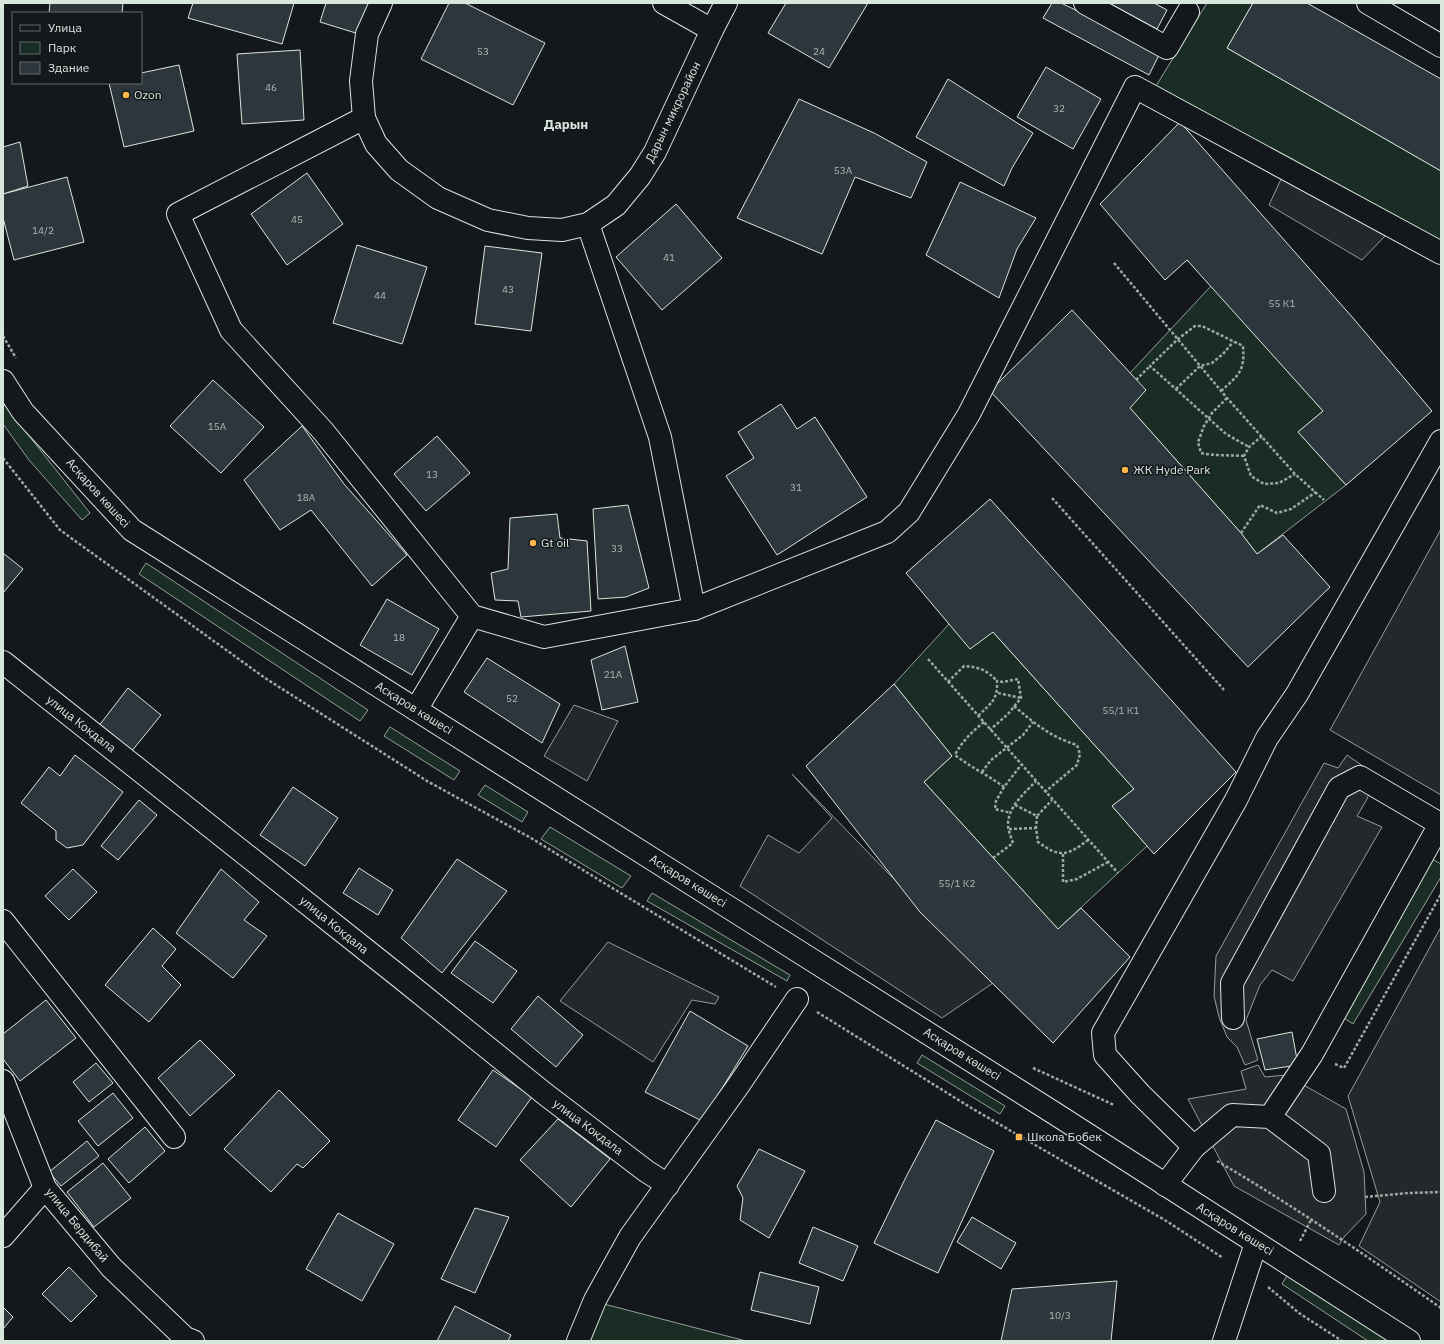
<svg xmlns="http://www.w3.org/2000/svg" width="1444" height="1344" font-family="'IBM Plex Sans',sans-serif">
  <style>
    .green { fill: #1a2d24; stroke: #939e99 }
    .parking { fill: #24282b; stroke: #939e99 }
    .building { fill: #2c363c; stroke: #d8e6dc }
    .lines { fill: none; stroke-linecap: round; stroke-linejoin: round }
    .minor-casing { stroke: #d8e6dc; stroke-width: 24 }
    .path { stroke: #9da8a2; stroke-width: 2.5; stroke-dasharray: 3 2; stroke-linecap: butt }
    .minor { stroke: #14181c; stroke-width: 22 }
    .poi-dot { fill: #ffb74d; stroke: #14181c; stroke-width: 1.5 }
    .labels { text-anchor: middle; stroke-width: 3; stroke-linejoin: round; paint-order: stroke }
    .number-label { font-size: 10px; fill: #adbab4 }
    .poi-label { font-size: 12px; fill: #d8e6dc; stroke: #14181c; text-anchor: start }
    .street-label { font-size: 12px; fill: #d8e6dc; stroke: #14181c }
    .neighbourhood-label { font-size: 13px; font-weight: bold; fill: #d8e6dc; stroke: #14181c }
  </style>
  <rect width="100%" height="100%" fill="#14181c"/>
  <g class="green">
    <path d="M1207,3H1253L1227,48L1441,171V242L1156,86Z"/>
    <path d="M1211,286L1323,411L1298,432L1346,485L1257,554L1241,533L1130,408V373Z"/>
    <path d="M3,403L90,513L82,520L29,460L3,424Z"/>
    <path d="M146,563L368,710L360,721L139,574Z"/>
    <path d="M950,623L993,632L1134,789L1112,806L1147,846L1058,929L924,782L952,756L894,684Z"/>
    <path d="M390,727L460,771L454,780L384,736Z"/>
    <path d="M485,785L528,812L522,822L478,795Z"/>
    <path d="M550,827L631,876L622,888L541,839Z"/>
    <path d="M1432,859L1441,864V877L1353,1024L1341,1016Z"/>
    <path d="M652,893L790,975L787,981L647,901Z"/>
    <path d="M922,1055L1005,1106L1000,1114L917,1063Z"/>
    <path d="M1289,1272L1393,1341H1368L1282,1284Z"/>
    <path d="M604,1304L746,1341H589Z"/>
  </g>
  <g class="parking">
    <path d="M1282,177L1385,236L1362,260L1269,205Z"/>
    <path d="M1441,529V795L1330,730Z"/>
    <path d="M574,705L618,721L587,781L544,756Z"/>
    <path d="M1347,755L1377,776L1366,801L1357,816L1382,827L1293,981L1272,970L1260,985L1246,1020L1258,1060L1245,1065L1237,1047L1227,1037L1219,1017L1214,996L1216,956L1324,763L1338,768Z"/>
    <path d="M792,774L1053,1043L993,983L942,1018L740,886L768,835L799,853L832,818Z"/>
    <path d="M1441,927V1302L1359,1246L1380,1202L1348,1096Z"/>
    <path d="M608,942L719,997L715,1004L692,1000L653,1062L560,1001Z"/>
    <path d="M1258,1065L1265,1077L1286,1075L1346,1109L1364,1172L1366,1214L1344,1237L1339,1245L1234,1186L1188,1099L1246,1089L1241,1071Z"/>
  </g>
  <g class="building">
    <path d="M50,3H123L122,13H49Z"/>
    <path d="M193,3H294L282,44L188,18Z"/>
    <path d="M326,3H370L359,34L320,22Z"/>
    <path d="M449,3H465L545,43L513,105L421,59Z"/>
    <path d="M786,3H868L829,68L768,33Z"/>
    <path d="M1052,3H1061L1161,51L1149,75L1043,18Z"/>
    <path d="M1109,3H1154L1167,10L1157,29Z"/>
    <path d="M1253,3H1307L1441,79V171L1227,48Z"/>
    <path d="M300,50L304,120L242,124L237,54Z"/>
    <path d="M179,65L194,131L124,147L109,83H141V73Z"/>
    <path d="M1046,67L1101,99L1073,149L1017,117Z"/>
    <path d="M948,79L1033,133L1012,168L1004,186L916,137Z"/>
    <path d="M799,99L874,133L927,162L911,198L855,177L822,254L737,218Z"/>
    <path d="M1180,122L1353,318L1432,411L1346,485L1298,432L1323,411L1187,260L1165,280L1100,204Z"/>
    <path d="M20,142L28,186L3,194V147Z"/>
    <path d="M307,173L343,224L287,265L251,214Z"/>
    <path d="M67,177L84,242L14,260L3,218V194Z"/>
    <path d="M960,182L1036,218L1017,249L999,298L926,255Z"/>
    <path d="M676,204L722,258L662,310L616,257Z"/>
    <path d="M357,245L427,267L402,344L333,323Z"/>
    <path d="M485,246L542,253L531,331L475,324Z"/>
    <path d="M1072,310L1146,390L1130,408L1241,533L1257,554L1283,535L1330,587L1248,667L990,391Z"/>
    <path d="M213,380L264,427L221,473L170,426Z"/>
    <path d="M781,404L797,429L815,417L867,497L777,555L726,476L754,458L738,432Z"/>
    <path d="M302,426L344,484L407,555L372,586L311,510L280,530L244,480Z"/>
    <path d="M437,436L470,473L426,511L394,474Z"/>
    <path d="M990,499L1236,772L1154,854L1112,806L1134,789L993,632L970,649L906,573Z"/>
    <path d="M628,505L649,588L626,597L598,599L593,509Z"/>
    <path d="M557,514L560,538L587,541L591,611L521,617L518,601L495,600L491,573L508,569L510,518Z"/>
    <path d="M3,553L23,569L3,593Z"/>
    <path d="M387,599L439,629L412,675L360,645Z"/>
    <path d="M625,646L638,702L602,710L591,660Z"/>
    <path d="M487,658L560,704L542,743L464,692Z"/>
    <path d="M894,684L952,756L924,782L1058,929L1081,908L1130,957L1053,1043L920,912L806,766Z"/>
    <path d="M128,688L161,715L131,752L98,727Z"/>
    <path d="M75,755L123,792L83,845L67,848L56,840V831L21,803L49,767L60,776Z"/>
    <path d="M293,787L338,818L305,866L260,835Z"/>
    <path d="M139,800L157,815L118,860L101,846Z"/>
    <path d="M457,859L507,891L442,973L401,938Z"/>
    <path d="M359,868L393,890L378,915L343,893Z"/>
    <path d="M73,869L97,892L69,920L45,896Z"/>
    <path d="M221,869L259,902L244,920L267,936L233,978L176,933Z"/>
    <path d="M153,928L176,949L162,966L181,985L149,1022L105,985Z"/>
    <path d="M475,941L517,971L493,1003L451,973Z"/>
    <path d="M538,996L583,1035L556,1067L511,1029Z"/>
    <path d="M46,1000L76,1038L20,1081L3,1059V1034Z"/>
    <path d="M690,1011L748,1046L702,1121L645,1092Z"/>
    <path d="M1292,1032L1298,1065L1265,1070L1257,1039Z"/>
    <path d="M200,1040L235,1075L190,1116L158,1078Z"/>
    <path d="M96,1063L113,1083L89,1102L73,1082Z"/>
    <path d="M493,1070L532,1097L496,1147L458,1120Z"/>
    <path d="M279,1090L330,1141L303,1168L297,1164L271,1192L224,1149Z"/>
    <path d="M113,1093L133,1118L98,1146L78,1121Z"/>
    <path d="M558,1119L610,1159L571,1207L520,1160Z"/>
    <path d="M936,1120L994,1151L938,1273L874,1243L906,1177Z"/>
    <path d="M145,1127L165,1151L129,1183L108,1159Z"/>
    <path d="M87,1141L99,1156L61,1186L49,1172Z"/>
    <path d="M759,1149L805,1171L769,1238L740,1220L743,1198L737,1186Z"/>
    <path d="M103,1163L131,1198L94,1227L67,1192Z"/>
    <path d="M475,1208L509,1217L475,1293L441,1279Z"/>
    <path d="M338,1213L394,1244L362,1301L306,1269Z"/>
    <path d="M972,1217L1016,1243L1001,1269L957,1242Z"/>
    <path d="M813,1227L858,1246L843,1281L799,1263Z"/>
    <path d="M69,1267L97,1296L71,1322L42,1294Z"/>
    <path d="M760,1272L819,1287L810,1324L751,1310Z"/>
    <path d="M1117,1281L1111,1341H1001L1012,1289Z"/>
    <path d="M455,1306L511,1335L508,1341H437Z"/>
    <path d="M3,1307L13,1317L3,1329Z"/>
  </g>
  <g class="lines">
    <defs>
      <g id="minor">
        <path d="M381,3L367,34L361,81L364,118L376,144L399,170L438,198L488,220L528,228L562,230L588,224L616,205L640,176L655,152L712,30L726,3"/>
        <path d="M664,3L712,30"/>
        <path d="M1085,3L1167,48L1188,12"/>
        <path d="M1368,3L1441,46"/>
        <path d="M364,118L178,214L231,330L323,431L472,616L544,637L694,609L887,532L909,512L969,414L1135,87L1441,253"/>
        <path d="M588,224L660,437L694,609"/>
        <path d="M3,381L23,412L132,530L1054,1113L1409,1341"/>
        <path d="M3,662L400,977L545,1094L646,1171L668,1185"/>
        <path d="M415,709L420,703L472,616"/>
        <path d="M3,921L174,1137"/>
        <path d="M1233,1018L1232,983L1339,788L1360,777L1440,824L1312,1054L1270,1117"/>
        <path d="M3,1081L45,1188L111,1267L185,1338L193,1341"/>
        <path d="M1194,1147L1140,1094L1105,1055L1103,1033L1236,800L1267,738L1297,694L1441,441"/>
        <path d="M1165,1185L1194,1147L1232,1115L1270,1117L1319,1154L1324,1191"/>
        <path d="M3,1236L45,1188"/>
        <path d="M578,1341L595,1300L630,1237L738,1086L797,999"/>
        <path d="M1224,1341L1256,1243"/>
      </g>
    </defs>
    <use href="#minor" class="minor-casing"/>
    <g class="path">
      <path d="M1114,263L1227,398L1295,474L1324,500"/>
      <path d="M3,336L16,358"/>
      <path d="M1136,380L1150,366"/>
      <path d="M1176,389L1200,366L1212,363L1223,354L1233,342"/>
      <path d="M1221,391C1239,375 1245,371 1243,346L1202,326H1195L1178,339L1150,366L1226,434L1249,447"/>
      <path d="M1227,398L1212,413L1204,426L1198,442L1201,453C1215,456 1230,455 1244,456"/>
      <path d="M1262,436L1249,447L1244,456L1251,476L1264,484L1279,483L1295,474"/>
      <path d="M3,458L60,530L265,678L427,781L531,838L604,883L776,987"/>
      <path d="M1052,498L1224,690"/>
      <path d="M1241,533L1260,505L1277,513L1291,509L1316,492"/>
      <path d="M928,659L1118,873"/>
      <path d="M948,682L964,666C979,667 987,670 997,681"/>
      <path d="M998,693L1021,698"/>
      <path d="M1014,706C1035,724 1051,737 1077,745L1080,754L1077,765L1045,792"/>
      <path d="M978,716C991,703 998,700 997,681L1003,682L1018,679L1021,698L1008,714L990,730"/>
      <path d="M984,722C972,732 962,741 955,755C970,767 988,775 1004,787L1021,765"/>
      <path d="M982,772L991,760L1023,735L1033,722"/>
      <path d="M1004,787L996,801L995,809L1011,813"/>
      <path d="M1015,805L1037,816L1052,800"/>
      <path d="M1037,816L1036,828L1038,842C1060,858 1067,856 1088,840"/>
      <path d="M1009,829L1036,828"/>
      <path d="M1063,854V882L1077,879L1108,862"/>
      <path d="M993,858L1013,843C1011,837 1008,830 1008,825C1008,806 1025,793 1036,781"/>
      <path d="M817,1012L973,1109L1168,1222L1223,1258"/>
      <path d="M1335,1064L1344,1068L1441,894"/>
      <path d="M1033,1068L1114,1105"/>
      <path d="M1217,1161C1294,1206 1368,1257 1441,1308"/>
      <path d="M1365,1197L1409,1193L1441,1192"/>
      <path d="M1300,1241L1311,1220"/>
      <path d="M1268,1287L1299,1313L1342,1341"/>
    </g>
    <use href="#minor" class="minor"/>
  </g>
  <g class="poi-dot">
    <circle cx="126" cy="95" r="4"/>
    <circle cx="1125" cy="470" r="4"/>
    <circle cx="533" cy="543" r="4"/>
    <rect x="1015" y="1133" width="8" height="8" rx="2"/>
  </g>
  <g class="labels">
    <g class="number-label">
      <text x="483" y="55">53</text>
      <text x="819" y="55">24</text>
      <text x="271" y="91">46</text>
      <text x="1059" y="112">32</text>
      <text x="843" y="174">53А</text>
      <text x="297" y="223">45</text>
      <text x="43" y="234">14/2</text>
      <text x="669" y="261">41</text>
      <text x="508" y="293">43</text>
      <text x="380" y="299">44</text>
      <text x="1282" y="307">55 К1</text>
      <text x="217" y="430">15А</text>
      <text x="432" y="478">13</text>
      <text x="796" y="491">31</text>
      <text x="306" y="501">18А</text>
      <text x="617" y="552">33</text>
      <text x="399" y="641">18</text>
      <text x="613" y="678">21А</text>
      <text x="512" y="702">52</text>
      <text x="1121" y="714">55/1 К1</text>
      <text x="957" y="887">55/1 К2</text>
      <text x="1060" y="1319">10/3</text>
    </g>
    <g class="poi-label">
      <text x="134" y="99">Ozon</text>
      <text x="1133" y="474">ЖК Hyde Park</text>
      <text x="541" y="547">Gt oil</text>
      <text x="1027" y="1141">Школа Бобек</text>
    </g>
    <g class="street-label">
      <text transform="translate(673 112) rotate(-64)" y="4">Дарын микрорайон</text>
      <text transform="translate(98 493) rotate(48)" y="4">Асқаров көшесі</text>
      <text transform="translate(414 708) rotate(32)" y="4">Асқаров көшесі</text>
      <text transform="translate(81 724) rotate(38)" y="4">улица Кокдала</text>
      <text transform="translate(688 881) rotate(32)" y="4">Асқаров көшесі</text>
      <text transform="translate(334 925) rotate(39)" y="4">улица Кокдала</text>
      <text transform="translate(962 1054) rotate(32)" y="4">Асқаров көшесі</text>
      <text transform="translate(588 1127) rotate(37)" y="4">улица Кокдала</text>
      <text transform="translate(77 1225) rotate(51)" y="4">улица Бердибай</text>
      <text transform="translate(1235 1229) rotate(32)" y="4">Асқаров көшесі</text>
    </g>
    <g class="neighbourhood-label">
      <text x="566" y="129">Дарын</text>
    </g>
  </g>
  <rect width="1444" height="1344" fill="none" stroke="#d8e6dc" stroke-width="8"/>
  <rect x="12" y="12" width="130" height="72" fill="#14181c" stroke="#626a69"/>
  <rect x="20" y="25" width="20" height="6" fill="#14181c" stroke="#626a69"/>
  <text x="48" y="32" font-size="12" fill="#d8e6dc">Улица</text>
  <rect x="20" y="42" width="20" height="12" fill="#1a2d24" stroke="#626a69"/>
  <text x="48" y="52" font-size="12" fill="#d8e6dc">Парк</text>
  <rect x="20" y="62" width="20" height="12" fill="#2c363c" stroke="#626a69"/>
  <text x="48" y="72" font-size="12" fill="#d8e6dc">Здание</text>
</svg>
